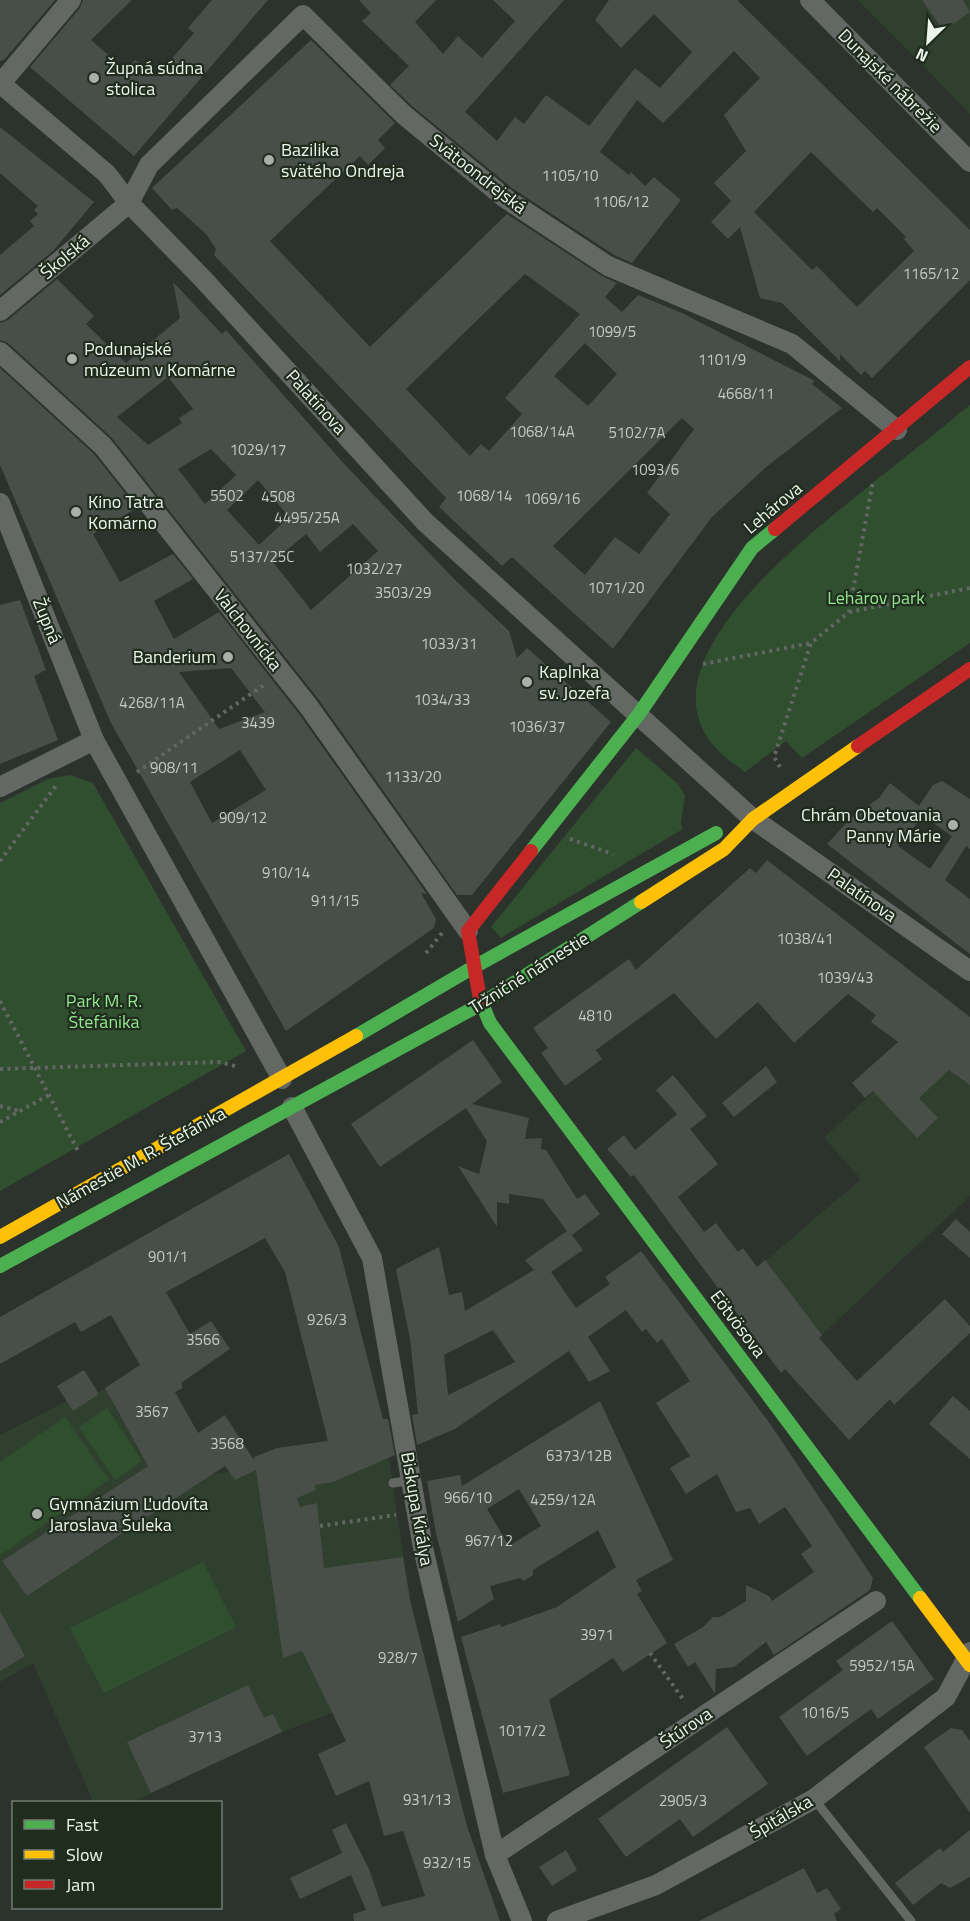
<svg xmlns="http://www.w3.org/2000/svg" width="970" height="1921" font-family="'Titillium Web',sans-serif">
  <style>
    .built { fill: #2f402e }
    .green { fill: #304f2f }
    .building { fill: #484e48; fill-rule: evenodd }
    .lines { fill: none; stroke-linecap: round; stroke-linejoin: round }
    .path { stroke: #636763; stroke-width: 4; stroke-dasharray: 3 4.5; stroke-linecap: butt }
    .lane { stroke: #646864; stroke-width: 9 }
    .street { stroke: #646864; stroke-width: 20 }
    .fast { stroke: #4caf50; stroke-width: 14 }
    .slow { stroke: #ffc107; stroke-width: 14 }
    .jam { stroke: #c62828; stroke-width: 14 }
    .poi-dot { fill: #a9b0a8; stroke: #1f2c1e; stroke-width: 2 }
    .labels { text-anchor: middle; stroke-width: 4.5; stroke-linejoin: round; paint-order: stroke }
    .number-label { font-size: 15px; fill: #c3cac2 }
    .poi-label { font-size: 18px; fill: #ecf4eb; stroke: #1f2c1e; text-anchor: start }
    .street-label { font-size: 18px; fill: #ecf4eb; stroke: #1f2c1e }
    .park-label { font-size: 18px; fill: #92e78e; stroke: #1f2c1e }
  </style>
  <rect width="100%" height="100%" fill="#2c322c"/>
  <g class="built">
    <path d="M858,0H970V114L917,59Z"/>
    <path d="M960,1010L970,1017V1196L781,1373L724,1296L861,1179L824,1138Z"/>
    <path d="M105,1388L148,1466L2,1561L27,1596L213,1474L229,1472L252,1458L284,1447L327,1441L325,1429L383,1419L410,1600L332,1713L282,1732L133,1802H93L33,1663L0,1682V1435L67,1401L73,1411Z"/>
  </g>
  <g class="green">
    <path d="M970,405V643L802,758L786,741L745,772C729,760 712,749 703,730C661,645 814,531 870,485C904,458 937,432 970,405Z"/>
    <path d="M636,748L677,783L685,795L681,823L683,829L501,938L491,927Z"/>
    <path d="M70,775L93,783L246,1051L0,1191V803L48,779Z"/>
    <path d="M107,1408L142,1461L115,1480L79,1427Z"/>
    <path d="M65,1417L109,1480L0,1555V1462Z"/>
    <path d="M203,1562L236,1627L104,1693L70,1628Z"/>
  </g>
  <g class="building">
    <path d="M0,0H55L4,60L0,61Z"/>
    <path d="M83,0H132L91,40L126,70L135,60L156,77L194,33L188,28L212,0H268L134,156L30,67L80,8Z"/>
    <path d="M359,0H436L415,22L443,54L458,36L482,58L515,21L493,0H564L465,112L497,141L515,117L524,124L546,95L589,126L635,68L660,88L692,52L654,14L621,48L595,20L609,0H737L970,230V280L872,378L865,371L861,375L840,354V361L782,303L760,298L740,227L728,239L711,222L731,201L714,183L746,151L724,115L760,78L734,51L663,123L637,100L600,152L629,175L631,172L645,186L654,177L681,200L632,263L614,255L512,188L412,106L390,85L409,66L362,21L371,13ZM811,152L873,212L877,208L906,237L904,239L914,251L857,307L817,266L812,270L754,212Z"/>
    <path d="M922,0H963L970,12L944,31Z"/>
    <path d="M311,40L395,123L378,140L385,148L368,165L360,156L270,241L370,347L507,214L602,276L617,283L605,297L622,312L638,295L682,313L815,381L812,384L842,408L765,468L712,517L613,649L512,557L502,566L439,507L446,498L214,255L216,249L206,234L177,208L172,210L152,188ZM525,274L580,314L505,398L522,414L489,451L481,444L470,456L406,389ZM585,343L617,374L588,406L554,376ZM682,418L694,429L647,493L670,514L639,554L615,537L585,575L553,546Z"/>
    <path d="M0,127L94,202L53,251L0,295V255L34,226L30,221L38,214L34,210L38,206L0,173Z"/>
    <path d="M57,279L94,316L86,324L126,363L180,318L173,282L222,334L226,330L346,466L454,579L509,631L517,658L527,648L611,722L472,895H457L319,700L112,438L8,343L0,340V323L8,320ZM168,377L193,409L179,418L182,423L148,445L117,417ZM211,449L236,475L205,504L178,469ZM258,480L289,517L259,545L227,510ZM353,524L378,551L311,610L273,562L306,534L320,552Z"/>
    <path d="M0,368L94,454L137,508L93,534L120,582L173,554L193,579L154,601L174,639L219,612L299,714L427,894L421,893L436,919L434,928L286,1031L111,723L85,663L0,465ZM231,668L265,712L219,729L179,672ZM240,750L266,790L212,823L190,782Z"/>
    <path d="M20,600L46,670L34,676L58,740L0,764V605Z"/>
    <path d="M942,781L970,799V849L966,846L945,880L970,899V954L827,844L852,817L879,798L890,783L919,806L933,785ZM923,816L952,836L930,869L898,846Z"/>
    <path d="M767,860L970,1017V1085L949,1070L919,1098L938,1118L917,1138L873,1091L865,1098L852,1083L898,1042L871,1022L876,1015L848,994L794,1043L758,1002L716,1039L674,993L596,1050L602,1059L565,1086L541,1053L548,1048L533,1028L629,959L636,970L750,868L756,873Z"/>
    <path d="M473,1040L502,1082L472,1104L529,1118L525,1139L542,1138L541,1149L546,1150L577,1199L585,1194L600,1214L572,1235L583,1250L551,1272L576,1308L610,1284L605,1277L641,1251L771,1425L873,1578L870,1590L774,1655L766,1642L734,1667L716,1669L715,1694L695,1662L688,1667L674,1644L703,1627L713,1617H720L746,1601V1585L769,1596L772,1601L814,1572L801,1554L812,1546L785,1507L759,1524L750,1508L736,1512L717,1474L686,1494L670,1468L690,1456L656,1403L690,1381L662,1339L657,1343L646,1329L642,1332L626,1310L588,1337L610,1371L589,1382L569,1351L455,1429L417,1445L412,1415L418,1414L410,1339L396,1269L439,1247L449,1295L462,1292L465,1311L534,1270L525,1260L567,1231L543,1199L509,1194V1204L497,1202V1227L458,1166L479,1174L487,1141L466,1108L380,1167L351,1124ZM493,1330L515,1362L448,1395L444,1355Z"/>
    <path d="M766,1066L777,1082L734,1117L722,1103Z"/>
    <path d="M673,1075L707,1116L690,1129L718,1164L678,1197L704,1232L716,1223L738,1252L743,1248L757,1267L765,1260L822,1335L819,1338L857,1381L945,1299L970,1326V1333L894,1405L890,1399L849,1440L785,1369L781,1373L634,1175L631,1177L607,1149L624,1135L635,1150L677,1114L656,1090Z"/>
    <path d="M289,1154L339,1247L383,1419H388L395,1455L333,1482L315,1485L316,1490L297,1498L300,1507L317,1503L324,1568L403,1557L410,1600L467,1826L500,1921H354L353,1914L366,1910L351,1875L300,1899L290,1878L342,1853L332,1830L346,1823L369,1869L382,1907L425,1896L403,1831L384,1836L369,1781L336,1796L318,1754L346,1741L302,1651L283,1658L256,1470L235,1480L225,1466L27,1596L2,1561L148,1466L105,1388L140,1365L111,1315L81,1332L75,1322L0,1364V1317ZM265,1238L285,1272L328,1441L277,1448L254,1457L255,1462L225,1415L198,1433L175,1392L183,1388L181,1383L230,1349L211,1321L190,1334L166,1292Z"/>
    <path d="M956,1219L970,1232V1258L942,1234Z"/>
    <path d="M84,1370L99,1394L73,1411L57,1386Z"/>
    <path d="M953,1396L970,1411V1459L929,1424Z"/>
    <path d="M600,1401L673,1560L636,1580L642,1591L637,1594L667,1643L623,1672L613,1658L549,1700L570,1775L503,1793L461,1637L500,1624L501,1627L557,1607L616,1567L598,1530L533,1570V1575L524,1581L520,1578L490,1586L494,1599L458,1622L436,1533L427,1481L460,1475L462,1486ZM519,1489L541,1526L509,1546L487,1509Z"/>
    <path d="M0,1611L25,1656L0,1671Z"/>
    <path d="M892,1621L934,1679L878,1719L871,1709L807,1756L779,1717L843,1670L836,1661Z"/>
    <path d="M248,1685L264,1718L273,1714L282,1732L151,1793L127,1742Z"/>
    <path d="M727,1727L768,1784L693,1837L680,1819L626,1857L598,1819Z"/>
    <path d="M951,1728L962,1730L970,1741V1813L924,1747Z"/>
    <path d="M970,1830V1877L950,1888L941,1883L913,1905L895,1883L940,1848L943,1852Z"/>
    <path d="M566,1850L577,1870L552,1886L539,1867Z"/>
    <path d="M804,1868L817,1893L827,1888L841,1909L834,1914L837,1921H699Z"/>
  </g>
  <g class="lines">
    <g class="path">
      <path d="M849,612L970,588"/>
      <path d="M703,664L811,643"/>
      <path d="M780,767L774,757L811,643L849,612L873,481"/>
      <path d="M137,772L264,685"/>
      <path d="M570,839L613,854"/>
      <path d="M0,861L58,783"/>
      <path d="M426,953L442,933"/>
      <path d="M0,1001L78,1151"/>
      <path d="M0,1069L219,1062L239,1067"/>
      <path d="M0,1106L20,1111"/>
      <path d="M0,1122L49,1095"/>
      <path d="M320,1526L396,1515"/>
      <path d="M650,1653L685,1702"/>
    </g>
    <g class="lane">
      <path d="M393,1483L412,1480"/>
      <path d="M814,1799L911,1921"/>
    </g>
    <g class="street">
      <path d="M810,0L970,162"/>
      <path d="M0,83L107,174L129,203L203,279L425,522L753,819L970,971"/>
      <path d="M1,83L71,0"/>
      <path d="M0,311L129,203L149,165L303,15L404,115L505,198L608,266L792,344L897,430"/>
      <path d="M0,352L103,446L309,707L468,931"/>
      <path d="M0,503L94,740L282,1079"/>
      <path d="M0,787L94,740"/>
      <path d="M292,1107L372,1258L423,1548L495,1855L522,1921"/>
      <path d="M495,1855L876,1601"/>
      <path d="M557,1921L656,1885L814,1799L946,1697L970,1652"/>
    </g>
    <g class="fast">
      <path d="M531,851L639,714L752,548L775,529"/>
      <path d="M480,999L490,1023L920,1598"/>
      <path d="M356,1036L472,968L716,833"/>
      <path d="M0,1266L481,1004L641,902"/>
    </g>
    <g class="slow">
      <path d="M641,902L724,849L753,819L858,746"/>
      <path d="M0,1237L356,1036"/>
      <path d="M920,1598L970,1665"/>
    </g>
    <g class="jam">
      <path d="M775,529L970,367"/>
      <path d="M858,746L970,669"/>
      <path d="M480,999L468,931L531,851"/>
    </g>
  </g>
  <g class="poi-dot">
    <circle cx="94" cy="78" r="6"/>
    <circle cx="269" cy="160" r="6"/>
    <circle cx="72" cy="359" r="6"/>
    <circle cx="76" cy="512" r="6"/>
    <circle cx="228" cy="657" r="6"/>
    <circle cx="527" cy="682" r="6"/>
    <circle cx="953" cy="825" r="6"/>
    <circle cx="37" cy="1514" r="6"/>
  </g>
  <g class="labels">
    <g class="number-label">
      <text x="570" y="181">1105/10</text>
      <text x="621" y="207">1106/12</text>
      <text x="931" y="279">1165/12</text>
      <text x="612" y="337">1099/5</text>
      <text x="722" y="365">1101/9</text>
      <text x="746" y="399">4668/11</text>
      <text x="542" y="437">1068/14A</text>
      <text x="637" y="438">5102/7A</text>
      <text x="258" y="455">1029/17</text>
      <text x="655" y="475">1093/6</text>
      <text x="227" y="501">5502</text>
      <text x="484" y="501">1068/14</text>
      <text x="278" y="502">4508</text>
      <text x="552" y="504">1069/16</text>
      <text x="307" y="523">4495/25A</text>
      <text x="262" y="562">5137/25C</text>
      <text x="374" y="574">1032/27</text>
      <text x="616" y="593">1071/20</text>
      <text x="403" y="598">3503/29</text>
      <text x="449" y="649">1033/31</text>
      <text x="442" y="705">1034/33</text>
      <text x="152" y="708">4268/11A</text>
      <text x="258" y="728">3439</text>
      <text x="537" y="732">1036/37</text>
      <text x="174" y="773">908/11</text>
      <text x="413" y="782">1133/20</text>
      <text x="243" y="823">909/12</text>
      <text x="286" y="878">910/14</text>
      <text x="335" y="906">911/15</text>
      <text x="805" y="944">1038/41</text>
      <text x="845" y="983">1039/43</text>
      <text x="595" y="1021">4810</text>
      <text x="168" y="1262">901/1</text>
      <text x="327" y="1325">926/3</text>
      <text x="203" y="1345">3566</text>
      <text x="152" y="1417">3567</text>
      <text x="227" y="1449">3568</text>
      <text x="579" y="1461">6373/12B</text>
      <text x="468" y="1503">966/10</text>
      <text x="563" y="1505">4259/12A</text>
      <text x="489" y="1546">967/12</text>
      <text x="597" y="1640">3971</text>
      <text x="398" y="1663">928/7</text>
      <text x="882" y="1671">5952/15A</text>
      <text x="825" y="1718">1016/5</text>
      <text x="522" y="1736">1017/2</text>
      <text x="205" y="1742">3713</text>
      <text x="427" y="1805">931/13</text>
      <text x="683" y="1806">2905/3</text>
      <text x="447" y="1868">932/15</text>
    </g>
    <g class="poi-label">
      <text x="106" y="74">Župná súdna<tspan x="106" dy="21">stolica</tspan></text>
      <text x="281" y="156">Bazilika<tspan x="281" dy="21">svätého Ondreja</tspan></text>
      <text x="84" y="355">Podunajské<tspan x="84" dy="21">múzeum v Komárne</tspan></text>
      <text x="88" y="508">Kino Tatra<tspan x="88" dy="21">Komárno</tspan></text>
      <text x="216" y="663" text-anchor="end">Banderium</text>
      <text x="539" y="678">Kaplnka<tspan x="539" dy="21">sv. Jozefa</tspan></text>
      <text x="941" y="821" text-anchor="end">Chrám Obetovania<tspan x="941" dy="21">Panny Márie</tspan></text>
      <text x="49" y="1510">Gymnázium Ľudovíta<tspan x="49" dy="21">Jaroslava Šuleka</tspan></text>
    </g>
    <g class="street-label">
      <text transform="translate(890 81) rotate(45)" y="6">Dunajské nábrežie</text>
      <text transform="translate(478 174) rotate(38)" y="6">Svätoondrejská</text>
      <text transform="translate(65 257) rotate(-40)" y="6">Školská</text>
      <text transform="translate(316 402) rotate(48)" y="6">Palatínova</text>
      <text transform="translate(773 508) rotate(-40)" y="6">Lehárova</text>
      <text transform="translate(47 621) rotate(68)" y="6">Župná</text>
      <text transform="translate(248 630) rotate(52)" y="6">Valchovnícka</text>
      <text transform="translate(862 895) rotate(35)" y="6">Palatínova</text>
      <text transform="translate(529 973) rotate(-32)" y="6">Tržničné námestie</text>
      <text transform="translate(141 1158) rotate(-29)" y="6">Námestie M. R. Štefánika</text>
      <text transform="translate(738 1324) rotate(53)" y="6">Eötvösova</text>
      <text transform="translate(417 1509) rotate(80)" y="6">Biskupa Királya</text>
      <text transform="translate(686 1728) rotate(-34)" y="6">Štúrova</text>
      <text transform="translate(781 1817) rotate(-30)" y="6">Špitálska</text>
    </g>
    <g class="park-label">
      <text x="876" y="604">Lehárov park</text>
      <text x="104" y="1007">Park M. R.<tspan x="104" dy="21">Štefánika</tspan></text>
    </g>
  </g>
  <rect x="12" y="1801" width="210" height="108" fill="#1f2c1e" stroke="#717c70" stroke-width="1.5"/>
  <rect x="24" y="1820" width="30" height="9" fill="#4caf50" stroke="#717c70" stroke-width="1.5"/>
  <text x="66" y="1831" font-size="18" fill="#ecf4eb">Fast</text>
  <rect x="24" y="1850" width="30" height="9" fill="#ffc107" stroke="#717c70" stroke-width="1.5"/>
  <text x="66" y="1861" font-size="18" fill="#ecf4eb">Slow</text>
  <rect x="24" y="1880" width="30" height="9" fill="#c62828" stroke="#717c70" stroke-width="1.5"/>
  <text x="66" y="1891" font-size="18" fill="#ecf4eb">Jam</text>
  <g transform="translate(928 42) rotate(205)" stroke="#1f2c1e" stroke-width="4.5" paint-order="stroke">
  <path d="M0-4.5L10 22L0 15L-10 22Z" fill="#ecf4eb"/>
  <text y="-9" font-size="16" font-weight="bold" text-anchor="middle" fill="#ecf4eb">N</text>
  </g>
</svg>
